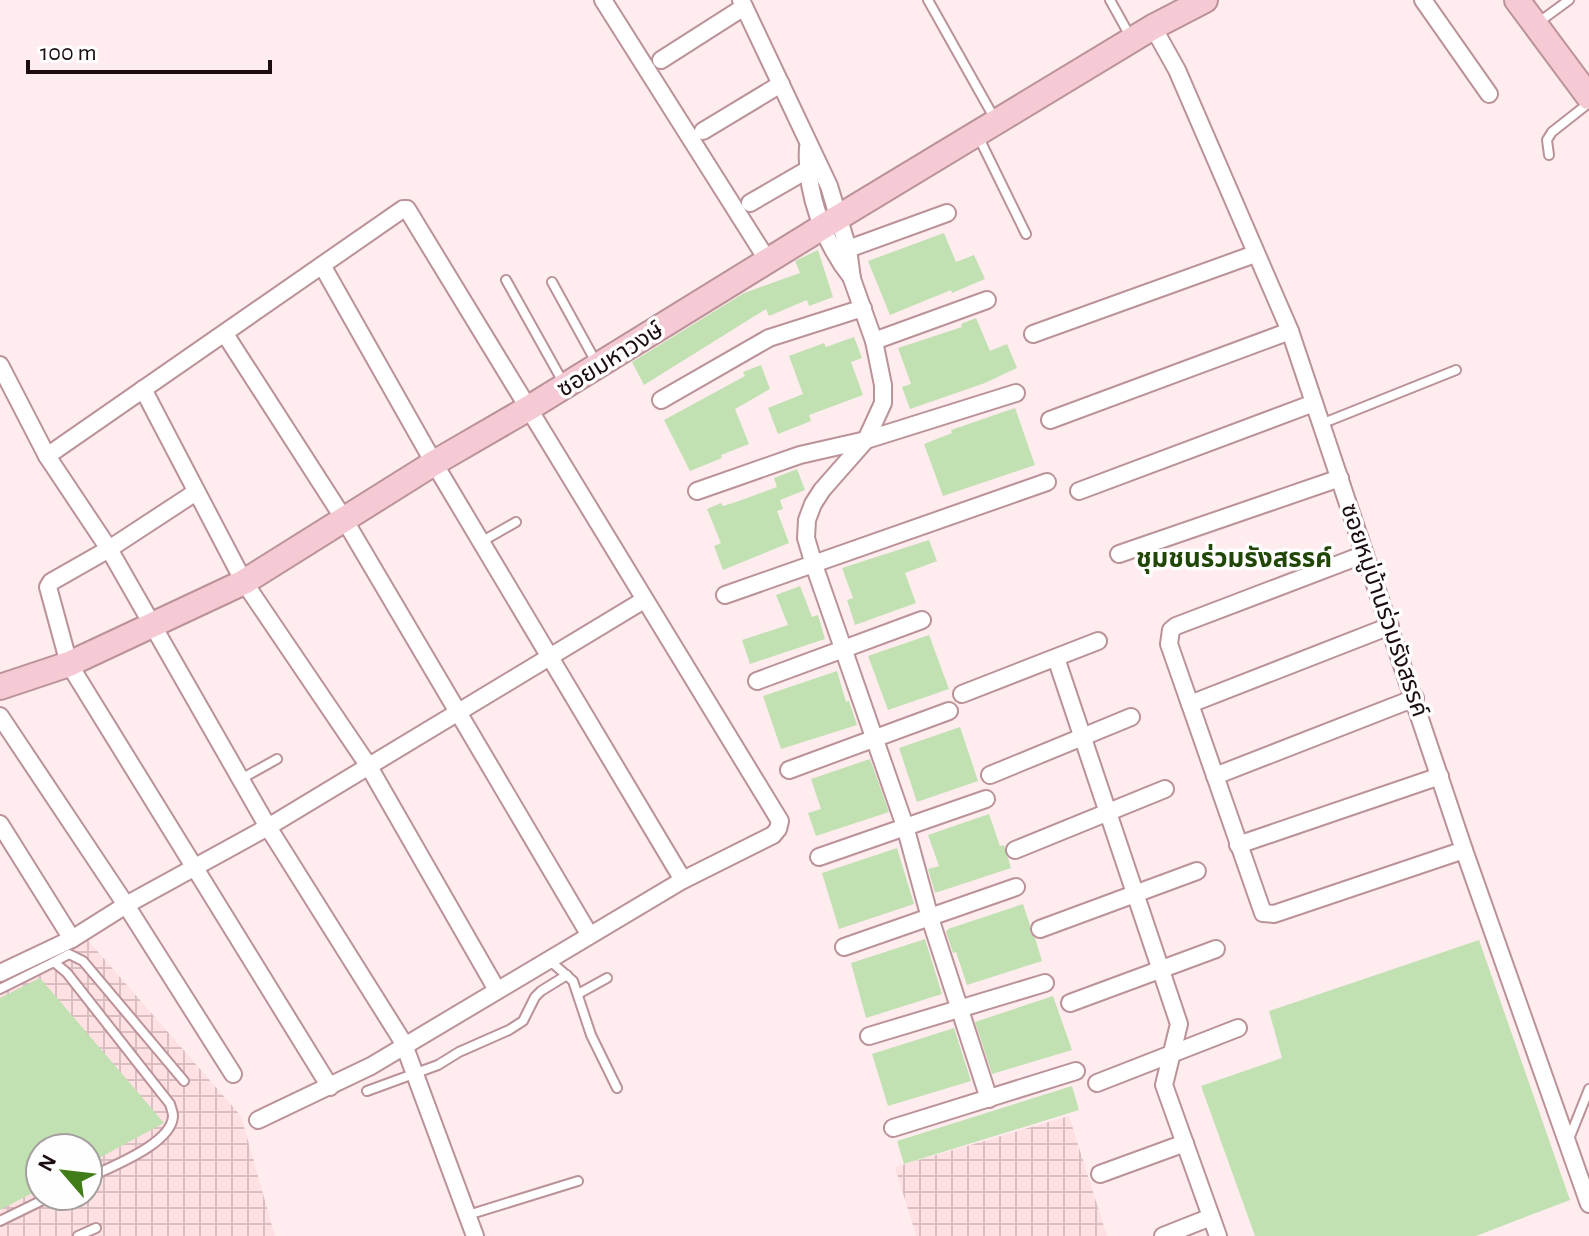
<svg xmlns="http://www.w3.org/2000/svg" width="1589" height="1236" font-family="'Alegreya Sans','Noto Sans Thai',sans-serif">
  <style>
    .industrial { fill: url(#industrial-grid); fill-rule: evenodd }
    .building { fill: #c1e1b2 }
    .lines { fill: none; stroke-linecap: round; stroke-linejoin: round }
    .lane-casing { stroke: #ba9297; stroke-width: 12 }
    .street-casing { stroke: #ba9297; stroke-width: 20 }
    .secondary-casing { stroke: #ba9297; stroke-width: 28 }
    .lane { stroke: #fff; stroke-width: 8 }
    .street { stroke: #fff; stroke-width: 16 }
    .secondary { stroke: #f5cad4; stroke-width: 24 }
    .labels { text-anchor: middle; stroke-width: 7; stroke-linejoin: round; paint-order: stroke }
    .street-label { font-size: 24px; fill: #1c0e10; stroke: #fefefe }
    .neighbourhood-label { font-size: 26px; font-weight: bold; fill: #214707; stroke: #fefefe }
  </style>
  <defs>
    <pattern id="industrial-grid" width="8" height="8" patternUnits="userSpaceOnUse" patternTransform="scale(2)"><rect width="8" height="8" fill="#ffe0e3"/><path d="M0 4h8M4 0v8" fill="none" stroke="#dabfc2"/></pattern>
  </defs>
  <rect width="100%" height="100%" fill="#feecee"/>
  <g class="industrial">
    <path d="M85,937L241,1116L275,1236H0V978ZM40,1148H88V1196H40Z"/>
    <path d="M1069,1116L1107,1236H916L895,1167Z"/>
  </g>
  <g class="building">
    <path d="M944,233L956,262L974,255L985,279L952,293L951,290L890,315L868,261Z"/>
    <path d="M818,250L833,297L809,306L807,300L769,316L766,309L644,385L632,362L744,293L800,273L795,261Z"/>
    <path d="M976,318L990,351L1007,344L1017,368L985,383L910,409L902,387L911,384L898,348L962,327L961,324Z"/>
    <path d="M854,337L862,358L851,362L863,395L809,415L811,421L778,434L768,408L803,394L789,356L824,343L826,347Z"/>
    <path d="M761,365L770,389L735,409L749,444L721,455L722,458L690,471L664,420L745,376L743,372Z"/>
    <path d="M1015,408L1035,465L943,496L924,444L952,433L951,430Z"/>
    <path d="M797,469L805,490L780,500L783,509L777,511L789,543L723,570L714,546L721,543L707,509L721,503L723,506L739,501L777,487L774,478Z"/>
    <path d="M929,540L937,561L905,573L916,603L855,625L847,600L853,598L842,568Z"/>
    <path d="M800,586L812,617L818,615L825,639L750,664L742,640L788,625L776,595Z"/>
    <path d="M929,635L949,689L888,710L868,656Z"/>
    <path d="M837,671L846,702L849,701L857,725L781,749L763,696Z"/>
    <path d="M960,727L978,781L917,802L899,748Z"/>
    <path d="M870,759L889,812L816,836L808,813L821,809L811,779Z"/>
    <path d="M989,814L1000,846L1004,845L1011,868L935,893L928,869L939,866L928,835Z"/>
    <path d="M897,848L914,904L839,929L822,873Z"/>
    <path d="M1023,904L1030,925V932L1035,938L1042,961L967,985L956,952L953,953L946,932L948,929Z"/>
    <path d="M925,939L942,994L866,1018L851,963Z"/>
    <path d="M1479,940L1570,1200L1476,1236H1255L1201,1086L1282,1058L1269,1011Z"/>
    <path d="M40,978L164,1123L88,1164V1148H40V1189L0,1210V998Z"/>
    <path d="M1053,996L1072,1050L992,1074L975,1022Z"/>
    <path d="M954,1028L971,1081L888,1106L872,1054Z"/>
    <path d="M1072,1086L1079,1110L904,1164L897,1141Z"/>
  </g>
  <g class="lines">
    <defs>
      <g id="lane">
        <path d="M928,0L996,121"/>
        <path d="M1110,0L1130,36"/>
        <path d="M1539,22L1569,0"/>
        <path d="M977,134L1026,234"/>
        <path d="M1549,155L1547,140L1552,132L1589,103"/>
        <path d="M506,280L563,382"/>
        <path d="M552,282L596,362"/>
        <path d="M1321,424L1456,370"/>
        <path d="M481,542L516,522"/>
        <path d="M241,779L277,759"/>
        <path d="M549,960L573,981L591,1035L617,1088"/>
        <path d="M54,962L69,954L83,961L184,1081"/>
        <path d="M0,989L54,962L67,973L170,1104C171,1108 173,1112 173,1116C172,1144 110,1167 88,1178"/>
        <path d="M578,994L607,978"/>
        <path d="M367,1091L438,1065L459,1052L509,1030L523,1021L535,997L541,991L567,975"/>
        <path d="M1569,1139L1589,1089"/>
        <path d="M468,1215L578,1181"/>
        <path d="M0,1221L51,1196"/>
        <path d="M78,1236L96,1228"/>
      </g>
      <g id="street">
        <path d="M603,0L768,261"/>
        <path d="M741,0L829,186L848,249L852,279L874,341L883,385V403L866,440L822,490L813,504L807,520L806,538L814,565L905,826L930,918L989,1099"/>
        <path d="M1423,0L1489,94"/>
        <path d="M1153,27L1177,70L1290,331L1464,850L1589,1204"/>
        <path d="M661,60L744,7"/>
        <path d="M703,131L781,84"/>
        <path d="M808,147C805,192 824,243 852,278"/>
        <path d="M750,203L814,166"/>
        <path d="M848,249L947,213"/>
        <path d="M323,267L434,463L683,880"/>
        <path d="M225,334L344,519L589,934"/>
        <path d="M1033,334L1255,254"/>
        <path d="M874,341L987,300"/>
        <path d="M0,365L47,456L109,549L268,827L403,1042L475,1236"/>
        <path d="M143,389L244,582L368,765L497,990"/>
        <path d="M661,400L769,338L863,308"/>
        <path d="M1050,420L1290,331"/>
        <path d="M47,456L403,209H407L780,821L778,829L773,835L683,880L371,1066L258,1120"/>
        <path d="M697,491L800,455L866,440L1016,393"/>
        <path d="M1079,491L1314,403"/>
        <path d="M196,492L109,549L51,582L48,587L69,664L330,1087"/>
        <path d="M1119,554L1340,478"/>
        <path d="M1365,554L1176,626L1171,630L1169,644L1263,913L1274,914L1464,850"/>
        <path d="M725,595L1047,482"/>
        <path d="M1056,658L1179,1024L1164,1085L1218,1236"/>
        <path d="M757,681L922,620"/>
        <path d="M962,694L1098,641"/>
        <path d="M1190,704L1390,626"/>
        <path d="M0,716L126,905L233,1074"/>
        <path d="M789,770L949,711"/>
        <path d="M990,775L1131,717"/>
        <path d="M1215,776L1415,698"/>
        <path d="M0,824L72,939"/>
        <path d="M1238,845L1440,776"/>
        <path d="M1015,850L1165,789"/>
        <path d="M819,857L986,799"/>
        <path d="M1040,929L1197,871"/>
        <path d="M844,947L1016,887"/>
        <path d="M0,973L72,939L126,905L268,827L644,600"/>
        <path d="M1070,1003L1216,949"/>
        <path d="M869,1036L1045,983"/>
        <path d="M1097,1083L1238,1028"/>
        <path d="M893,1128L1076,1071"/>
        <path d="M1100,1174L1185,1143"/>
        <path d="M1163,1236L1211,1217"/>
      </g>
      <g id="secondary">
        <path d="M1517,0L1589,97"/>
        <path d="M0,687L69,664L244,582L434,463L529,408L824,226L1153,27L1205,0"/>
      </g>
    </defs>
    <use href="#lane" class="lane-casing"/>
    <use href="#street" class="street-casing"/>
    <use href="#secondary" class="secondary-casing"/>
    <use href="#lane" class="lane"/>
    <use href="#street" class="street"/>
    <use href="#secondary" class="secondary"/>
  </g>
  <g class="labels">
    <g class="street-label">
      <text transform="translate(610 359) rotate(-32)" y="8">ซอยมหาวงษ์</text>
      <text transform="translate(1385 610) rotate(71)" y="8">ซอยหมู่บ้านร่วมรังสรรค์</text>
    </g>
    <g class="neighbourhood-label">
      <text x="1234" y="567">ชุมชนร่วมรังสรรค์</text>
    </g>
  </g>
  <g transform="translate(64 1172) rotate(298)"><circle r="38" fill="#fefefe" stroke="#a49e9f" stroke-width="2"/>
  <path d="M0-6L14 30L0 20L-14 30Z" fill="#407c18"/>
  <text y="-12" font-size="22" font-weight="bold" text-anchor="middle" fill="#1c0e10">N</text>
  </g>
  <path d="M28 60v12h242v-12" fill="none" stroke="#1c0e10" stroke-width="4"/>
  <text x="40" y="60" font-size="24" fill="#1c0e10" stroke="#fefefe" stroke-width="6" paint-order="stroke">100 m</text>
</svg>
